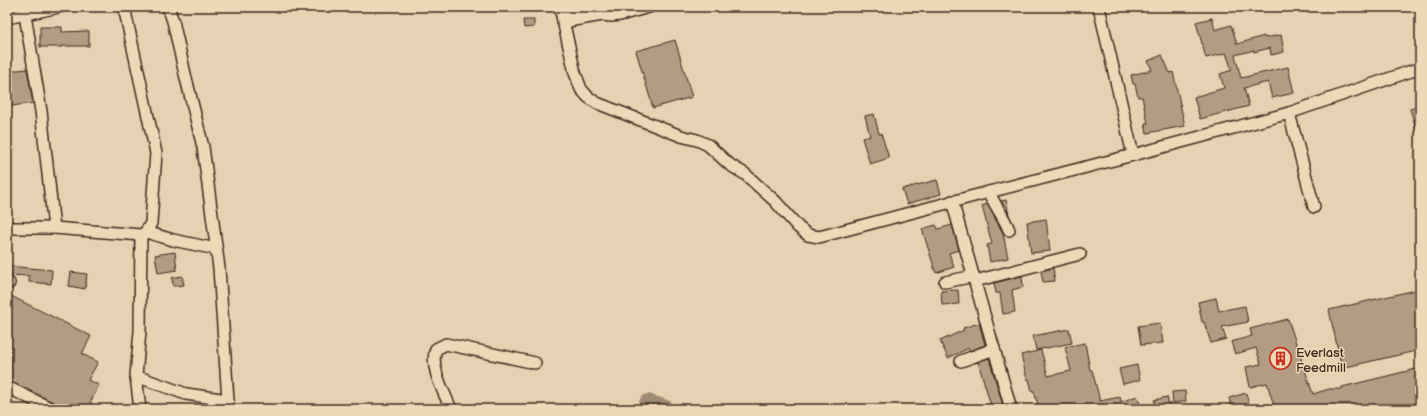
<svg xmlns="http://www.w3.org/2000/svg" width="1427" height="416" font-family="'Balsamiq Sans',sans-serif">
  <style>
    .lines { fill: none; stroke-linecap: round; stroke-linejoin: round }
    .stream { stroke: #766452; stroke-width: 3 }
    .river { stroke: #9e8b74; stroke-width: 18 }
    .building { fill: #b29d84; stroke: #3b2a1e }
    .minor-casing { stroke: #3b2a1e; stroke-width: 14 }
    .minor { stroke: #efd8b8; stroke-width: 11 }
    .labels { text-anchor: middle; stroke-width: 3; stroke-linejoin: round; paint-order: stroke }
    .poi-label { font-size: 13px; fill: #3b2a1e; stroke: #efd8b8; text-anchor: start }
  </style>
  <rect width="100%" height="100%" fill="#e8d1b2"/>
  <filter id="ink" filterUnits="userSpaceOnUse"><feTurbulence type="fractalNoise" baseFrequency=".025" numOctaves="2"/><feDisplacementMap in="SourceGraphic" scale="8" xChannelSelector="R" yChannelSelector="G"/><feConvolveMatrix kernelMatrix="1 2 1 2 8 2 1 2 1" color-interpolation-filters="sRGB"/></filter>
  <g filter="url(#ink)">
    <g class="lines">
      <path class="stream" d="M646,409L648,403"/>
      <path class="river" d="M648,403L666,409"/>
    </g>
    <g class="building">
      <path d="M1212,18L1215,30L1231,25L1237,44L1264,36L1265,38L1281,35L1284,52L1271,55L1270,48L1254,52V50L1235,55L1241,78L1288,67L1294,93L1272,98L1268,82L1244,88L1249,106L1200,119L1194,97L1224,88L1220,74L1232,70L1226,53L1206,58L1196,22Z"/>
      <path d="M523,20H534V27L524,28Z"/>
      <path d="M40,27H62V32L89,31V46H62V47H40Z"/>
      <path d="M675,40L692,97L653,108L636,51Z"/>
      <path d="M1162,55L1170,73L1173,72L1185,126L1147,133L1145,123H1148L1142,97H1138L1135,84H1133L1131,75L1152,70L1148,61Z"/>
      <path d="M27,69L33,103L12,106L9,89H7V71Z"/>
      <path d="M1420,106V134H1418L1410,109Z"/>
      <path d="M874,114L879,134L881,133L889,158L870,164L862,138L870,136L865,116Z"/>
      <path d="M937,180L941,194L907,204L902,189Z"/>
      <path d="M1006,200L1009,215L1001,201Z"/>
      <path d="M987,204L1003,233L1008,258L990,262L987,245L992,244L982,206Z"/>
      <path d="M1046,219L1050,251L1031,253L1027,222Z"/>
      <path d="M936,225L938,229L952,225L959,250L949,253L954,267L936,273L922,229Z"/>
      <path d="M175,252L177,270L158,273L155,255Z"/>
      <path d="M7,266L52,270L51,284L29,282V276L7,275Z"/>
      <path d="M1053,268L1055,281L1043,282L1041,271Z"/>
      <path d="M71,272L87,274L85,289L69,286Z"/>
      <path d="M182,276L184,285L173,286L172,278Z"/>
      <path d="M1022,276L1023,287L1012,290L1015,312L1003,314L1000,293H996L994,283Z"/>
      <path d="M1420,289V350L1342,368L1329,310Z"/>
      <path d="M958,290L959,304L942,305L941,291Z"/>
      <path d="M7,294L91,336L82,354L98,362L88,380L99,385L90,403L101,409H62L55,403L7,380Z"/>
      <path d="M1216,298L1219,311L1245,306L1248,322L1222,327L1226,339L1211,343L1204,322H1202L1198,302Z"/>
      <path d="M1288,319L1313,394L1329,389H1342V387L1420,368V409H1275L1267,383L1250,387L1246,367L1261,364L1256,348L1235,354L1231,342L1252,336L1250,329Z"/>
      <path d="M979,323L985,345L969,351V348L948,358L940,341L964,330L963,328Z"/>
      <path d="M1160,323L1163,343L1141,345L1138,326Z"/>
      <path d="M1069,329L1072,343L1036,350L1033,336Z"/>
      <path d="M1085,343L1090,370H1092L1100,401L1120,397L1121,402L1137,396L1142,409H1039L1034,391H1032L1029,379H1027L1021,355L1041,350L1048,376L1071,371L1065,347Z"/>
      <path d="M989,358L1004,409H992L978,362L975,363Z"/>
      <path d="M1137,365L1140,380L1123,384L1119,369Z"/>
      <path d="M1185,391L1186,401L1173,403L1172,392Z"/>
      <path d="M1246,393L1250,409H1232L1229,398Z"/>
      <path d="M1167,397L1170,409H1156L1154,400Z"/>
    </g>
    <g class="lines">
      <defs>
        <g id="minor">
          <path d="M560,7L575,73L581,89L588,97L597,103L681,136L697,140L708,145L730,165L745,174L775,201L798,227L808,235L819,237L989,192L1133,155L1289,113L1420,68"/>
          <path d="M1099,7L1133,155"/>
          <path d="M25,15L41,111L54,228"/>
          <path d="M569,15L594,7"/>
          <path d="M7,18L59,7"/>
          <path d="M563,22L602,15L611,16L620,15L649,7"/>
          <path d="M1289,113L1314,207"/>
          <path d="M989,192C994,205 1004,216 1009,230"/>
          <path d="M952,201L1011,409"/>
          <path d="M7,228H54L141,235L146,232L151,223L156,153L124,7"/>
          <path d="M146,232L173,240L216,249"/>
          <path d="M975,281L1080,254"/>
          <path d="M945,282L974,276"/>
          <path d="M7,283H9"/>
          <path d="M961,361L994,349"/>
          <path d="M136,376L186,394L228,400L219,268L203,147L185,74L173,21L168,7"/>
          <path d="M7,387L52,409"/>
          <path d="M140,409L136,376L140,331L141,235"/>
          <path d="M451,409C444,392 429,366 436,349L446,344L535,363"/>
        </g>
      </defs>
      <use href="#minor" class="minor-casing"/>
      <use href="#minor" class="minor"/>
    </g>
  </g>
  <defs>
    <symbol id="building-ring" viewBox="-11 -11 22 22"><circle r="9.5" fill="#efd8b8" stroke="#c8321e" stroke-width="1.5"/><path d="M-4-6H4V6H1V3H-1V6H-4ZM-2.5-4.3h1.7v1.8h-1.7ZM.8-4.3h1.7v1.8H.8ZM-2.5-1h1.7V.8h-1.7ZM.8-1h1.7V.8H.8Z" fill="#c8321e"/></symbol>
  </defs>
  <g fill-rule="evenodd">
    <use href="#building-ring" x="1268" y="346" width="25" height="25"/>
  </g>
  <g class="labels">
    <g class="poi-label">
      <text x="1296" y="357">Everlast<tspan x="1296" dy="15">Feedmill</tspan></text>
    </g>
  </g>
  <rect width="1427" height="416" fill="none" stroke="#efd8b8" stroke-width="24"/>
  <rect x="12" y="12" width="1403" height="392" fill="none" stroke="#3b2a1e" stroke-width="1.5" filter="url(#ink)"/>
</svg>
